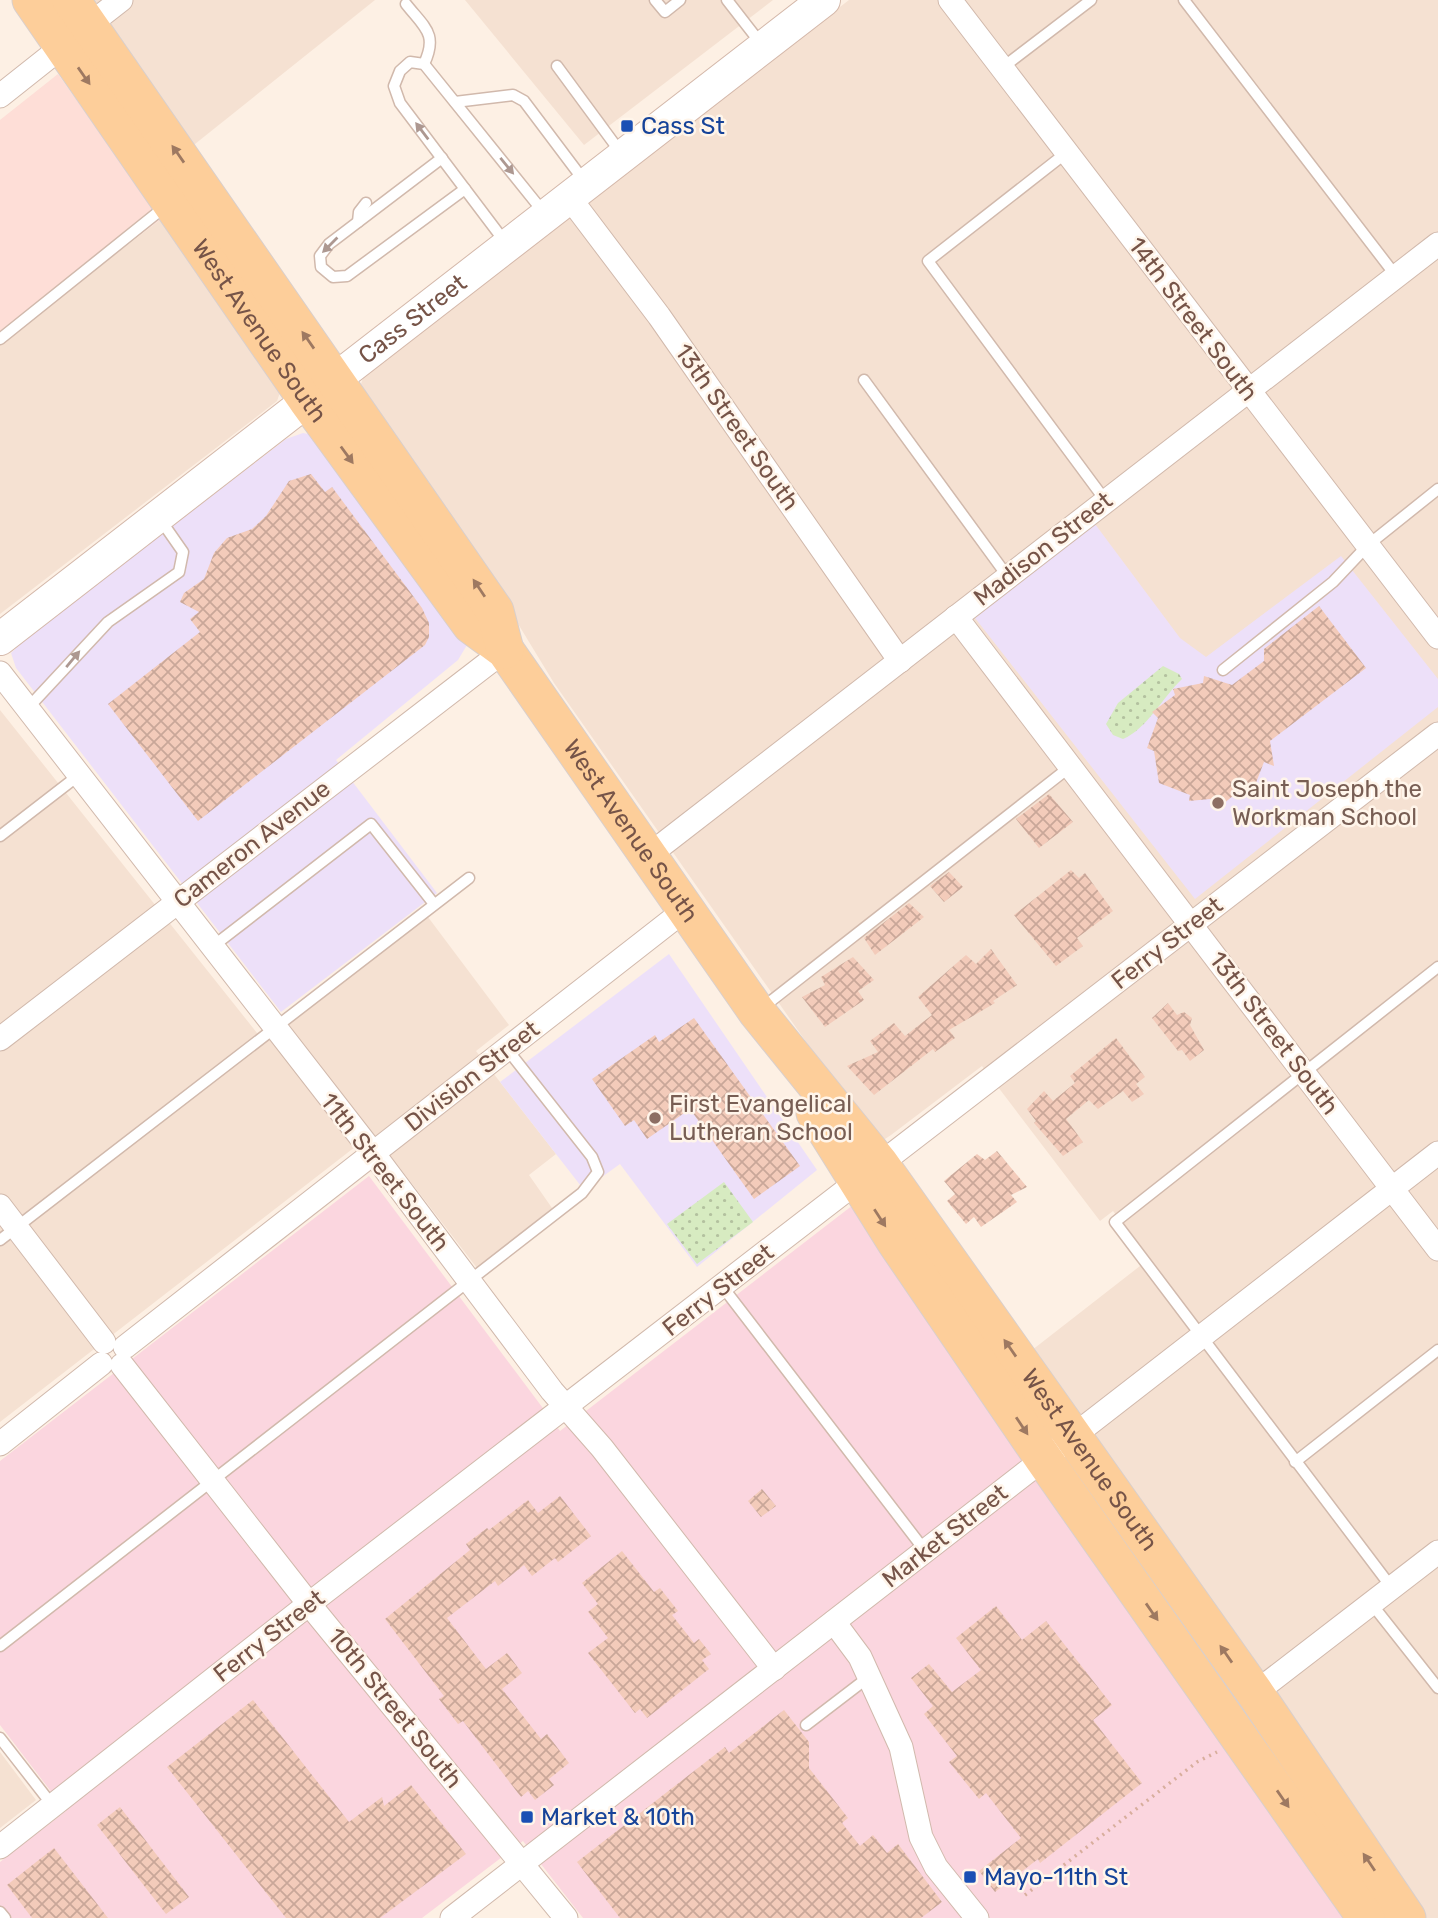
<svg xmlns="http://www.w3.org/2000/svg" width="1438" height="1918" font-family="Rubik,sans-serif">
  <style>
    .residential { fill: #f5e1d2 }
    .commercial { fill: #feded7 }
    .education { fill: #ede0f9 }
    .medical { fill: #fbd6df }
    .green { fill: url(#green-dots) }
    .building { fill: url(#building-cross-hatch) }
    .lines { fill: none; stroke-linecap: round; stroke-linejoin: round }
    .lane-casing { stroke: #d1b9ac; stroke-width: 13 }
    .street-casing { stroke: #d1b9ac; stroke-width: 25 }
    .secondary-casing { stroke: #d4b8aa; stroke-width: 34 }
    .primary-casing { stroke: #d9cfcc; stroke-width: 39 }
    .path { stroke: #d8ae9d; stroke-width: 3.5; stroke-dasharray: 2 5; stroke-linecap: butt }
    .lane { stroke: #fff; stroke-width: 10 }
    .street { stroke: #fff; stroke-width: 23 }
    .secondary { stroke: #fff; stroke-width: 32 }
    .primary { stroke: #fdce9a; stroke-width: 37 }
    .oneway { fill: #9e7961 }
    .oneway2 { fill: #ad9891 }
    .transit-dot { fill: #1a4fb4; stroke: #fff5ea; stroke-width: 2.5 }
    .education-dot { fill: #8d6e63; stroke: #fff5ea; stroke-width: 2.5 }
    .labels { text-anchor: middle; stroke-width: 5; stroke-linejoin: round; paint-order: stroke }
    .transit-label { font-size: 24px; fill: #164399; stroke: #fff5ea; text-anchor: start }
    .street-label { font-size: 24px; fill: #765448; stroke: #fff5ea }
    .education-label { font-size: 24px; fill: #785e54; stroke: #fff5ea; text-anchor: start }
  </style>
  <defs>
    <pattern id="green-dots" width="8" height="8" patternUnits="userSpaceOnUse" patternTransform="scale(1.75)"><rect width="8" height="8" fill="#d7ebc1"/><path d="M2 2h.1M6 6h.1" fill="none" stroke="#b3c19f" stroke-width="1.8" stroke-linecap="round"/></pattern>
    <pattern id="building-cross-hatch" width="8" height="8" patternUnits="userSpaceOnUse" patternTransform="scale(1.75)"><rect width="8" height="8" fill="#f3cbba"/><path d="M0 0l8 8M0 8l8-8" fill="none" stroke="#c9a799"/></pattern>
  </defs>
  <rect width="100%" height="100%" fill="#fdf0e4"/>
  <g class="residential">
    <path d="M85,0H375L190,148Z"/>
    <path d="M465,0H773L584,145Z"/>
    <path d="M849,0H1438V1918H1420L1027,1354L1149,1259L1113,1211L1100,1221L982,1066L891,1135L885,1139L877,1137L868,1130L554,683L509,609L359,390L364,375Z"/>
    <path d="M161,219L281,390L277,401L0,614V344Z"/>
    <path d="M0,710L265,1043L428,917L509,1025L476,1051L556,1154L529,1175L552,1208L477,1268L373,1133L0,1422Z"/>
    <path d="M0,1752L36,1800L0,1828Z"/>
  </g>
  <path class="commercial" d="M58,74L161,219L0,340V120Z"/>
  <g class="education">
    <path d="M303,433L313,435L467,645L458,660L336,760L437,893L281,1012L16,668L11,653L24,640L286,439Z"/>
    <path d="M1095,524L1180,638L1206,657L1341,556L1438,679V707L1195,899L975,618Z"/>
    <path d="M669,954L817,1170L697,1267L620,1164L584,1190L500,1082Z"/>
  </g>
  <path class="medical" d="M369,1176L560,1431L853,1205L1350,1918H583L523,1841L422,1918H0V1862L66,1811L0,1725V1461Z"/>
  <g class="green">
    <path d="M1163,666L1179,674L1182,679C1162,698 1147,729 1123,739L1113,735L1106,724L1118,703Z"/>
    <path d="M724,1182L753,1222L697,1264L667,1224Z"/>
  </g>
  <g class="building">
    <path d="M311,474L325,492L332,487L422,608L429,623V637L425,645L198,821L108,704L200,632L190,619L199,612L180,602L184,593L204,579L214,553L227,538L252,529L266,516L289,481Z"/>
    <path d="M1319,606L1366,668L1270,741L1274,766L1264,762L1252,793L1244,787L1223,804L1220,798L1189,801L1190,795L1159,783L1154,751L1147,748L1158,718L1152,712L1175,695L1173,689L1203,683L1204,676L1232,685L1264,661V649Z"/>
    <path d="M1049,794L1073,822L1039,848L1016,819Z"/>
    <path d="M1071,870L1079,878L1085,873L1113,911L1077,938L1083,946L1056,966L1014,915Z"/>
    <path d="M949,872L963,887L944,902L930,886Z"/>
    <path d="M909,903L924,917L875,955L864,938Z"/>
    <path d="M991,949L1017,985L993,1001L995,1003L949,1030L955,1038L935,1052L933,1049L874,1095L847,1066L878,1052L870,1041L894,1023L905,1036L932,1015L918,997L966,955L976,964Z"/>
    <path d="M853,957L874,980L858,991L864,1000L825,1027L802,997L825,985L821,977Z"/>
    <path d="M1168,1003L1177,1015L1184,1012L1192,1018L1190,1025L1204,1050L1190,1061L1182,1050L1178,1051L1152,1018Z"/>
    <path d="M694,1018L800,1166L754,1199L690,1109L647,1139L634,1120L625,1126L592,1079L655,1035L659,1042Z"/>
    <path d="M1116,1038L1145,1077L1136,1084L1144,1094L1132,1102L1123,1091L1098,1109L1089,1100L1066,1119L1083,1142L1063,1156L1034,1123L1036,1121L1027,1109L1044,1091L1053,1101L1075,1083L1070,1076Z"/>
    <path d="M997,1151L1027,1187L1011,1195L1017,1202L981,1227L974,1217L966,1224L947,1201L955,1194L944,1181L977,1154L985,1160Z"/>
    <path d="M762,1489L776,1506L761,1517L748,1501Z"/>
    <path d="M560,1496L591,1536L558,1562L555,1558L532,1576L524,1565L498,1586L495,1581L447,1618L486,1669L507,1653L522,1673L502,1689L541,1739L547,1734L569,1763L549,1779L554,1785L535,1800L528,1791L521,1797L463,1721L458,1724L439,1699L444,1696L385,1619L470,1550L466,1544L487,1528L489,1530L528,1500L538,1513Z"/>
    <path d="M622,1551L654,1592L660,1588L678,1611L672,1615L694,1643L699,1639L711,1654L702,1660L709,1669L647,1718L640,1709L635,1713L588,1653L608,1638L588,1612L598,1604L582,1583Z"/>
    <path d="M996,1606L1022,1640L1046,1621L1112,1705L1093,1720L1142,1783L1040,1863L1038,1859L995,1892L979,1871L1021,1838L986,1793L979,1799L949,1762L957,1756L924,1714L933,1706L911,1678L929,1664L952,1692L981,1670L956,1638Z"/>
    <path d="M253,1700L349,1822L382,1797L384,1806L411,1785L466,1854L380,1918H286L167,1767Z"/>
    <path d="M784,1710L809,1742V1768L848,1818L842,1823L860,1846L873,1835L887,1853L898,1844L942,1902L921,1918H620L577,1862L725,1747L729,1753Z"/>
    <path d="M120,1807L189,1897L166,1914L97,1825Z"/>
    <path d="M54,1848L108,1918H32L7,1885Z"/>
  </g>
  <g class="lines">
    <defs>
      <g id="lane">
        <path d="M655,0L665,12L680,0"/>
        <path d="M727,0L762,45"/>
        <path d="M1184,0L1396,276"/>
        <path d="M406,4C425,28 438,34 424,64"/>
        <path d="M557,66L621,153"/>
        <path d="M1002,68L1091,0"/>
        <path d="M455,102L513,95L524,101L585,182"/>
        <path d="M1066,153L928,261L1105,500"/>
        <path d="M442,158L329,244L320,256L321,267L333,277L347,276L465,189"/>
        <path d="M358,222L359,212L366,203"/>
        <path d="M505,242L400,103L394,86L400,71L410,62L424,64L545,214"/>
        <path d="M0,339L167,205"/>
        <path d="M864,380L1008,577"/>
        <path d="M1223,670L1333,582L1368,545L1438,489"/>
        <path d="M27,709L108,622L179,572L183,552L160,519"/>
        <path d="M0,836L79,775"/>
        <path d="M212,947L371,824L434,904"/>
        <path d="M762,1008L1071,766"/>
        <path d="M0,1240L469,878"/>
        <path d="M722,1286L926,1552"/>
        <path d="M1295,1462L1438,1350"/>
        <path d="M1392,1588L1115,1222L1438,967"/>
        <path d="M1371,1603L1438,1688"/>
        <path d="M0,1646L582,1193L598,1172L592,1157L507,1049"/>
        <path d="M806,1725L870,1676"/>
        <path d="M0,1738L53,1806"/>
        <path d="M0,1912L5,1918"/>
      </g>
      <g id="street">
        <path d="M950,0L1438,637"/>
        <path d="M89,25L121,0"/>
        <path d="M0,96L63,46"/>
        <path d="M569,197L659,316L900,661"/>
        <path d="M956,617L1438,1249"/>
        <path d="M0,673L373,1153L552,1391L602,1448L774,1669"/>
        <path d="M649,855L1438,244"/>
        <path d="M0,1039L505,650"/>
        <path d="M0,1206L104,1342"/>
        <path d="M125,1347L686,909"/>
        <path d="M122,1365L309,1604L566,1918"/>
        <path d="M0,1444L101,1364"/>
        <path d="M834,1622L860,1657L901,1747L921,1837L936,1867L977,1918"/>
        <path d="M1255,1693L1438,1552"/>
        <path d="M0,1847L309,1604L1438,734"/>
        <path d="M452,1918L1438,1153"/>
      </g>
      <g id="secondary">
        <path id="s1" d="M0,639L824,0"/>
      </g>
      <g id="primary">
        <path id="s2" d="M31,0L307,400L471,625L505,650L757,1012L880,1164L1255,1693L1407,1918"/>
        <path d="M71,0L495,611L505,650"/>
        <path d="M815,1113L895,1241L1043,1458L1366,1918"/>
      </g>
    </defs>
    <use href="#lane" class="lane-casing"/>
    <use href="#street" class="street-casing"/>
    <use href="#secondary" class="secondary-casing"/>
    <use href="#primary" class="primary-casing"/>
    <path class="path" d="M1025,1895L1197,1762L1217,1752"/>
    <use href="#lane" class="lane"/>
    <use href="#street" class="street"/>
    <use href="#secondary" class="secondary"/>
    <use href="#primary" class="primary"/>
  </g>
  <defs><path id="oneway-solid" d="M-6-.8H1V-3.2L6.5 0L1 3.2V.8H-6Z" transform="scale(1.75)"/></defs>
  <g class="oneway">
    <use href="#oneway-solid" transform="translate(84 76) rotate(55)"/>
    <use href="#oneway-solid" transform="translate(178 154) rotate(-125)"/>
    <use href="#oneway-solid" transform="translate(308 340) rotate(-125)"/>
    <use href="#oneway-solid" transform="translate(347 455) rotate(54)"/>
    <use href="#oneway-solid" transform="translate(479 588) rotate(-124)"/>
    <use href="#oneway-solid" transform="translate(880 1218) rotate(57)"/>
    <use href="#oneway-solid" transform="translate(1010 1348) rotate(-125)"/>
    <use href="#oneway-solid" transform="translate(1022 1426) rotate(56)"/>
    <use href="#oneway-solid" transform="translate(1152 1612) rotate(55)"/>
    <use href="#oneway-solid" transform="translate(1226 1654) rotate(-125)"/>
    <use href="#oneway-solid" transform="translate(1283 1799) rotate(55)"/>
    <use href="#oneway-solid" transform="translate(1369 1862) rotate(-124)"/>
  </g>
  <g class="oneway2">
    <use href="#oneway-solid" transform="translate(422 131) rotate(-127)"/>
    <use href="#oneway-solid" transform="translate(507 166) rotate(51)"/>
    <use href="#oneway-solid" transform="translate(330 245) rotate(135)"/>
    <use href="#oneway-solid" transform="translate(73 659) rotate(-50)"/>
  </g>
  <g class="transit-dot">
    <rect x="620" y="119" width="14" height="14" rx="3.5"/>
    <rect x="520" y="1810" width="14" height="14" rx="3.5"/>
    <rect x="963" y="1870" width="14" height="14" rx="3.5"/>
  </g>
  <g class="education-dot">
    <circle cx="1218" cy="803" r="7"/>
    <circle cx="655" cy="1118" r="7"/>
  </g>
  <g class="labels">
    <g class="transit-label">
      <text x="641" y="134">Cass St</text>
      <text x="541" y="1825">Market &amp; 10th</text>
      <text x="984" y="1885">Mayo-11th St</text>
    </g>
    <g class="street-label">
      <text dy="8" stroke="none"><textPath href="#s1" startOffset="522">Cass Street</textPath></text>
      <text transform="translate(1193 319) rotate(53)" y="8">14th Street South</text>
      <text dy="8" stroke="none"><textPath href="#s2" startOffset="402">West Avenue South</textPath></text>
      <text transform="translate(737 427) rotate(55)" y="8">13th Street South</text>
      <text transform="translate(1043 549) rotate(-38)" y="8">Madison Street</text>
      <text dy="8" stroke="none"><textPath href="#s2" startOffset="1027">West Avenue South</textPath></text>
      <text transform="translate(252 844) rotate(-38)" y="8">Cameron Avenue</text>
      <text transform="translate(1167 943) rotate(-38)" y="8">Ferry Street</text>
      <text transform="translate(1274 1033) rotate(53)" y="8">13th Street South</text>
      <text transform="translate(472 1076) rotate(-38)" y="8">Division Street</text>
      <text transform="translate(385 1172) rotate(52)" y="8">11th Street South</text>
      <text transform="translate(718 1290) rotate(-38)" y="8">Ferry Street</text>
      <text dy="8" stroke="none"><textPath href="#s2" startOffset="1806">West Avenue South</textPath></text>
      <text transform="translate(945 1536) rotate(-38)" y="8">Market Street</text>
      <text transform="translate(269 1636) rotate(-38)" y="8">Ferry Street</text>
      <text transform="translate(395 1708) rotate(51)" y="8">10th Street South</text>
    </g>
    <g class="education-label">
      <text x="1232" y="797">Saint Joseph the<tspan x="1232" dy="28">Workman School</tspan></text>
      <text x="669" y="1112">First Evangelical<tspan x="669" dy="28">Lutheran School</tspan></text>
    </g>
  </g>
</svg>
